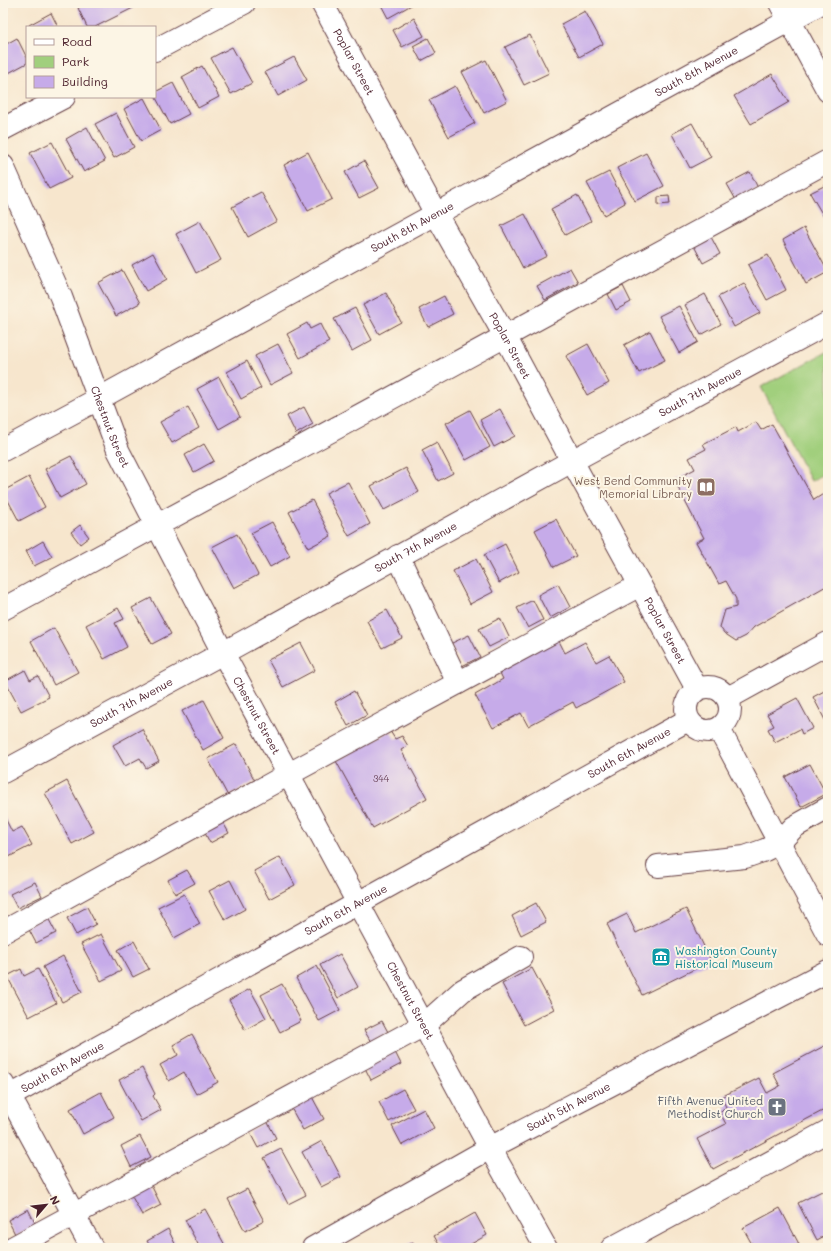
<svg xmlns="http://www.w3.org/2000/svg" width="831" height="1251" font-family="Mali,sans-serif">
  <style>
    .green { fill: #a1cf7d; stroke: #767754 }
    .building { fill: #c6abe9 }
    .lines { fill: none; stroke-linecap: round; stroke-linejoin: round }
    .minor-casing { stroke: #643d43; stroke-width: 24 }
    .minor { stroke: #fff; stroke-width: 22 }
    .labels { text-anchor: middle; stroke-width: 4; stroke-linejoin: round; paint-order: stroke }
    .number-label { font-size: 9px; fill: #69425a }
    .street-label { font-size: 11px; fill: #4a1f2b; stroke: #fcf5e5 }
    .education-label { font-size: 11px; fill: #785e54; stroke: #fcf5e5; text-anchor: end }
    .culture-label { font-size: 11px; fill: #0d838f; stroke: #fcf5e5; text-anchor: start }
    .worship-label { font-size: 11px; fill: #5b616d; stroke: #fcf5e5; text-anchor: end }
  </style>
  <rect width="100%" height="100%" fill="#fcf5e5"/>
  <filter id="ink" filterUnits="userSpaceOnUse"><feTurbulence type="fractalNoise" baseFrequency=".025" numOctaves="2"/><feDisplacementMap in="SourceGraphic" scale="8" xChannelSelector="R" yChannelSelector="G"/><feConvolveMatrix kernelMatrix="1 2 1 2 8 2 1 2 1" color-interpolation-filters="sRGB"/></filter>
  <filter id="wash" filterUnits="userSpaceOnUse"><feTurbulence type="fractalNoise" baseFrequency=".012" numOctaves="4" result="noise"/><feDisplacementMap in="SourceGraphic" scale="16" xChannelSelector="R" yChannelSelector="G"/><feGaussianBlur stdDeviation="0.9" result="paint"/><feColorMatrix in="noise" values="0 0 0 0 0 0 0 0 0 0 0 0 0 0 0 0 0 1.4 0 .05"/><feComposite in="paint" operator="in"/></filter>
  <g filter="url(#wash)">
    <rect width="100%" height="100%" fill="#f7e6cd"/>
    <path class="green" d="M828,351V472L811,481L761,387Z"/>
    <g id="blocks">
      <g class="building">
        <path d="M88,3H143L95,27H87L78,8Z"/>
        <path d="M380,3H415L388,18Z"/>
        <path d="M585,11L603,44L579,57L561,24Z"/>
        <path d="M51,13L58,27H30L29,25Z"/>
        <path d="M414,18L424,36L402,47L393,30Z"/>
        <path d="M530,35L549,73L524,85L505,47Z"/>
        <path d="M17,38L27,58V63L3,76V46Z"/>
        <path d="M428,38L436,53L421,61L413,46Z"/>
        <path d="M232,47L252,83L231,94L211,58Z"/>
        <path d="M294,57L307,80L278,96L265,72Z"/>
        <path d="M486,60L507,101L484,113L462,72Z"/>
        <path d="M202,66L219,97L198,108L182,77Z"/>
        <path d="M772,74L789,102L751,124L734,96Z"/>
        <path d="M173,83L189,114L170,124L155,96V92Z"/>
        <path d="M455,86L475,123L449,137L429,100Z"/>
        <path d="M144,98L161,130L141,141L124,109Z"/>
        <path d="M116,113L134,147L114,158L95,124Z"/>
        <path d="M692,123L711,157L690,168L672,134Z"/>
        <path d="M87,127L105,161L84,172L66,139Z"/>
        <path d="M52,142L71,178L49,189L30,153Z"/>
        <path d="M308,152L332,199L308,211L284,165Z"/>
        <path d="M646,153L664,186L635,201L617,168Z"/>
        <path d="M364,161L379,188L359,198L345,172Z"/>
        <path d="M609,172L625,203L604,215L587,183Z"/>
        <path d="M750,172L758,188L736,200L727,184Z"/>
        <path d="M828,184V224L810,193Z"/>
        <path d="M261,192L277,221L248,237L232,207Z"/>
        <path d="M577,195L591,221L565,235L551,209Z"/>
        <path d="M669,196L670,204L658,205V197Z"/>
        <path d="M525,214L547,256L523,268L501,226Z"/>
        <path d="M200,221L221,260L196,273L176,234Z"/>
        <path d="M804,228L828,272L806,284L783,240Z"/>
        <path d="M711,237L720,254L703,263L694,246Z"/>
        <path d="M153,253L167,279L146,291L132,265Z"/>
        <path d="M768,255L786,290L767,300L748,265Z"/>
        <path d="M570,268L578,282L545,300L537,286Z"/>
        <path d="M122,270L140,303L116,316L98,283Z"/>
        <path d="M744,283L760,313L734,327L718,297Z"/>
        <path d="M623,286L631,302L616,310L608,294Z"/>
        <path d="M386,293L401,322L379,334L363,305Z"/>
        <path d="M705,294L721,324L701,335L685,305Z"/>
        <path d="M444,296L453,314L428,327L419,309Z"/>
        <path d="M679,306L698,342L679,353L659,316Z"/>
        <path d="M355,308L372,340L352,351L334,319Z"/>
        <path d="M307,323L310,329L320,324L329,342L300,358L287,334Z"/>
        <path d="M650,331L665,360L639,373L624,345Z"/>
        <path d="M278,344L293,373L270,385L255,356Z"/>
        <path d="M588,344L609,383L587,395L566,356Z"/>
        <path d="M247,361L261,388L241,399L227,372Z"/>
        <path d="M219,377L240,417L219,429L197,389Z"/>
        <path d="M188,407L199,428L172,443L160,422Z"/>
        <path d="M304,407L313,424L296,434L287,416Z"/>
        <path d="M500,409L515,436L494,447L480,420Z"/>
        <path d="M470,410L490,447L466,460L446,423Z"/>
        <path d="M756,422L761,430L772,424L814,500L828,491V585L754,627L746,636L736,641L724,633L720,627L725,610L736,607V599L726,581L719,584L696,542L704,538L674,480L695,469L689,458L706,449L703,444L736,427L738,432Z"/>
        <path d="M437,442L453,473L438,481L422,450Z"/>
        <path d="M204,444L214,461L194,472L185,455Z"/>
        <path d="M71,456L86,484L60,498L45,469Z"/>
        <path d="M406,468L419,492L384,510L371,486Z"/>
        <path d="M29,477L45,507L19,521L3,491Z"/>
        <path d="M348,482L370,524L349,536L326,493Z"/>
        <path d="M312,500L331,536L308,548L289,512Z"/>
        <path d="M556,519L576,556L554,567L535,530Z"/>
        <path d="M272,522L290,556L270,567L251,533Z"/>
        <path d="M80,525L89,537L80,544L71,532Z"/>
        <path d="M237,534L258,575L234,588L212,547Z"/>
        <path d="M43,541L52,557L34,566L26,551Z"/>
        <path d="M505,544L519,572L499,583L484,555Z"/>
        <path d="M476,559L493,592L470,604L453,571Z"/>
        <path d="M558,584L570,607L550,618L538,595Z"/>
        <path d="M151,598L171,634L152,644L132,608Z"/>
        <path d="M533,600L543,620L528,628L517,608Z"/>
        <path d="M118,608L124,619L115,623L127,647L104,659L86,625Z"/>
        <path d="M387,610L402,638L382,648L367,621Z"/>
        <path d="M500,618L509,637L489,647L479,629Z"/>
        <path d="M54,628L78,672L54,685L31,641Z"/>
        <path d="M469,635L480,657L462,666L450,644Z"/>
        <path d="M557,637L565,653L585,642L596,662L609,655L624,682L576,708L573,702L528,726L521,713L493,728L475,695L503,679L498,669Z"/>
        <path d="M301,643L315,670L283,687L268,660Z"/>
        <path d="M25,670L30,680L38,676L49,697L21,711L5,681Z"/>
        <path d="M828,689V718L825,720L813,697Z"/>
        <path d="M354,691L367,715L348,726L335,702Z"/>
        <path d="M797,698L813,728L802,734L800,729L775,742L768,729L774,726L767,714Z"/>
        <path d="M204,700L224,738L203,750L182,711Z"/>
        <path d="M142,729L159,761L146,768L140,758L125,766L113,745Z"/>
        <path d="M390,731L395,739L402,736L408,746L401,750L427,798L373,828L336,761Z"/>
        <path d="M236,744L255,781L228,796L208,759Z"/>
        <path d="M810,764L826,794L801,807L785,777Z"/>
        <path d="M67,781L94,832L72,844L45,793Z"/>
        <path d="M3,814L12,832L22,827L32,845L3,860Z"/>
        <path d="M221,819L229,833L210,843L203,829Z"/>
        <path d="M280,857L295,885L269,899L254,871Z"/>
        <path d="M187,870L195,883L175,894L168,880Z"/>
        <path d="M230,880L245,909L225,920L209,891Z"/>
        <path d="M35,882L42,896L17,908L10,894Z"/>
        <path d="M184,894L200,924L174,938L158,907Z"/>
        <path d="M536,903L546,922L521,935L512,916Z"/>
        <path d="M87,907L96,924L76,935L67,918Z"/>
        <path d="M686,909L711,961L642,995L607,924L627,914L636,933Z"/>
        <path d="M47,916L56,933L36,943L27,926Z"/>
        <path d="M101,934L121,971L101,981L81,944Z"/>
        <path d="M134,941L149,969L133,977L118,950Z"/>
        <path d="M340,954L358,987L338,998L320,965Z"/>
        <path d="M63,956L82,992L62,1002L43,967Z"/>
        <path d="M317,966L340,1010L319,1021L296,978Z"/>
        <path d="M532,968L554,1009L524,1025L502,984Z"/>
        <path d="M21,969L24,976L38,969L56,1003L29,1017L7,976Z"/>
        <path d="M282,984L301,1021L280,1032L261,995Z"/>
        <path d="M250,989L266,1018L245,1030L229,1000Z"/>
        <path d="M382,1021L388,1032L371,1042L364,1030Z"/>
        <path d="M192,1034L218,1082L196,1094L184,1072L169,1081L160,1065L178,1055L173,1045Z"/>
        <path d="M828,1044V1108L713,1169L697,1139L726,1124L720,1113L726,1107L721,1097L759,1078L767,1093L780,1086L773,1073Z"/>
        <path d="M393,1048L401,1064L371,1080L363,1064Z"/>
        <path d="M142,1068L155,1094L153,1096L161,1110L141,1121L119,1080Z"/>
        <path d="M403,1089L414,1109L389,1122L379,1102Z"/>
        <path d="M101,1092L114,1117L83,1134L70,1109Z"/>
        <path d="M311,1095L324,1119L303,1130L290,1106Z"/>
        <path d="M424,1109L434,1128L402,1145L392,1126Z"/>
        <path d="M267,1121L276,1138L258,1148L249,1131Z"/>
        <path d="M140,1136L151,1157L131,1167L121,1146Z"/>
        <path d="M322,1141L341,1177L321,1187L302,1152Z"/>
        <path d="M281,1149L306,1195L288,1204L264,1158Z"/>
        <path d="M151,1185L161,1205L142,1215L131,1195Z"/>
        <path d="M247,1189L264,1221L245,1231L228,1199Z"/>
        <path d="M822,1191L828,1203V1234L817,1240L798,1203Z"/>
        <path d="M780,1208L799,1244L792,1248H754L743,1228Z"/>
        <path d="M28,1209L36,1225L16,1236L8,1220Z"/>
        <path d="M205,1209L226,1247L224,1248H200L185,1220Z"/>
        <path d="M475,1213L487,1235L464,1248H441L434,1236Z"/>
        <path d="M168,1229L177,1248H151L147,1241Z"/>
        <path d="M413,1242L416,1248H402Z"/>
      </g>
    </g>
  </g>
  <g filter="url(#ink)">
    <use href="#blocks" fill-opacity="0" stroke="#643d43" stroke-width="1"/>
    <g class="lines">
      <defs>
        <g id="minor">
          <path id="s1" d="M322,3L436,214L505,336L572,461L697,689"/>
          <path d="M780,3L828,91"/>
          <path d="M155,50L244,3"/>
          <path d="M3,129L64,97"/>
          <path id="s2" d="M3,166L61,297L118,450L223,653L490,1148L546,1248"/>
          <path id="s3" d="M3,450L100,398L821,3"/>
          <path d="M398,556L458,683"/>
          <path d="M3,609L828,161"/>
          <circle cx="708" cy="709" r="22"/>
          <path d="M728,698L828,643"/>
          <path d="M719,729L828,935"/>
          <path id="s4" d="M3,772L223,653L572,461L828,323"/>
          <path d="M658,866L745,857L765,850L779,843L794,827L828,808"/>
          <path d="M3,932L289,774L640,585"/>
          <path d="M3,1084L92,1248"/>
          <path id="s5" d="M3,1100L688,720"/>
          <path d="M12,1248L424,1025L463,990L521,957"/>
          <path id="s6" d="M313,1248L490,1148L828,971"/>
          <path d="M612,1248L828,1131"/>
        </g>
      </defs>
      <use href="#minor" class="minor-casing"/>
      <use href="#minor" class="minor"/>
    </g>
  </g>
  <defs>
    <symbol id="library-square" viewBox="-11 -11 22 22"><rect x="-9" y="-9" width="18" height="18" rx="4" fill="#8d6e63" stroke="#fcf5e5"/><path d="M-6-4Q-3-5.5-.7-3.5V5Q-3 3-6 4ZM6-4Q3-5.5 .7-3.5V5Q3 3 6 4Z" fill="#fff"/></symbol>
    <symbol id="museum-square" viewBox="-11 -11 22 22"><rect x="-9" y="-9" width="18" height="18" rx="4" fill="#0f9aa8" stroke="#fcf5e5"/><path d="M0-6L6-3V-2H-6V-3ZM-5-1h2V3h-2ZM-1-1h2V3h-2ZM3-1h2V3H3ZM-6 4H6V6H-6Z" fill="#fff"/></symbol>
    <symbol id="church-square" viewBox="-11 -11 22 22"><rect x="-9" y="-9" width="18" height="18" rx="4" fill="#6b7280" stroke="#fcf5e5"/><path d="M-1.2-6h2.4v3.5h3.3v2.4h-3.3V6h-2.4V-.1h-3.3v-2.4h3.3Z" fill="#fff"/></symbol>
  </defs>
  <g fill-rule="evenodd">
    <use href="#library-square" x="695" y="476" width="22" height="22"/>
    <use href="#museum-square" x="650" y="946" width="22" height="22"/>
    <use href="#church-square" x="766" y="1096" width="22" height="22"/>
  </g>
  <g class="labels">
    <g class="number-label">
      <text x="381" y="782">344</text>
    </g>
    <g class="street-label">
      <text dy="4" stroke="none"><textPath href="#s1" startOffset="67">Poplar Street</textPath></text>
      <text dy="4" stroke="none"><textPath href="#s3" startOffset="790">South 8th Avenue</textPath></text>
      <text dy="4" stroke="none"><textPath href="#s3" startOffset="466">South 8th Avenue</textPath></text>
      <text dy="4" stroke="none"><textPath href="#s1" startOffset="391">Poplar Street</textPath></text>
      <text dy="4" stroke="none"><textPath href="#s4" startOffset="794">South 7th Avenue</textPath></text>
      <text dy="4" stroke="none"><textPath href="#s2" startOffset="282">Chestnut Street</textPath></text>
      <text dy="4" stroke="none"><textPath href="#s4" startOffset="470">South 7th Avenue</textPath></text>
      <text dy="4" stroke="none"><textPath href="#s1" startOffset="715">Poplar Street</textPath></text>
      <text dy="4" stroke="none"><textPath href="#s4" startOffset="146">South 7th Avenue</textPath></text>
      <text dy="4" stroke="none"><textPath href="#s2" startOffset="606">Chestnut Street</textPath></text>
      <text dy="4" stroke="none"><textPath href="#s5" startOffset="716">South 6th Avenue</textPath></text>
      <text dy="4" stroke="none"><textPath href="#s5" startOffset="392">South 6th Avenue</textPath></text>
      <text dy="4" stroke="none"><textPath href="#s2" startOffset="930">Chestnut Street</textPath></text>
      <text dy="4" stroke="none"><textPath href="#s5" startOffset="68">South 6th Avenue</textPath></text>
      <text dy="4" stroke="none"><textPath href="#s6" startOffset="292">South 5th Avenue</textPath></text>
    </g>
    <g class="education-label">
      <text x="692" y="485">West Bend Community<tspan x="692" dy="13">Memorial Library</tspan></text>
    </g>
    <g class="culture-label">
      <text x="675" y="955">Washington County<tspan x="675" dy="13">Historical Museum</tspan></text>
    </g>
    <g class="worship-label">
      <text x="763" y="1105">Fifth Avenue United<tspan x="763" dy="13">Methodist Church</tspan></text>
    </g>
  </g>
  <rect width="831" height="1251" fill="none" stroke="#fcf5e5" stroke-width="16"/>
  <rect x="26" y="26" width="130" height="72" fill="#fcf5e5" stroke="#b59f9b"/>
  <rect x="34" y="39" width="20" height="6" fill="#ffffff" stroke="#b59f9b"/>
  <text x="62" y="46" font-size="12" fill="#4a1f2b">Road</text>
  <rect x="34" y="56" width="20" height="12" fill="#a1cf7d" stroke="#b59f9b"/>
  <text x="62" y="66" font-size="12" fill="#4a1f2b">Park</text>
  <rect x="34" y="76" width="20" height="12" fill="#c6abe9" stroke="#b59f9b"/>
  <text x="62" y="86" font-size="12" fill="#4a1f2b">Building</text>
  <g transform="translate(46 1205) rotate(62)" stroke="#fcf5e5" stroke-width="3" paint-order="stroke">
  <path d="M0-3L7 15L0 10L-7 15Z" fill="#4a1f2b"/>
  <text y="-6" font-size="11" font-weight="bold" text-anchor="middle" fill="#4a1f2b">N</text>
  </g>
</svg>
